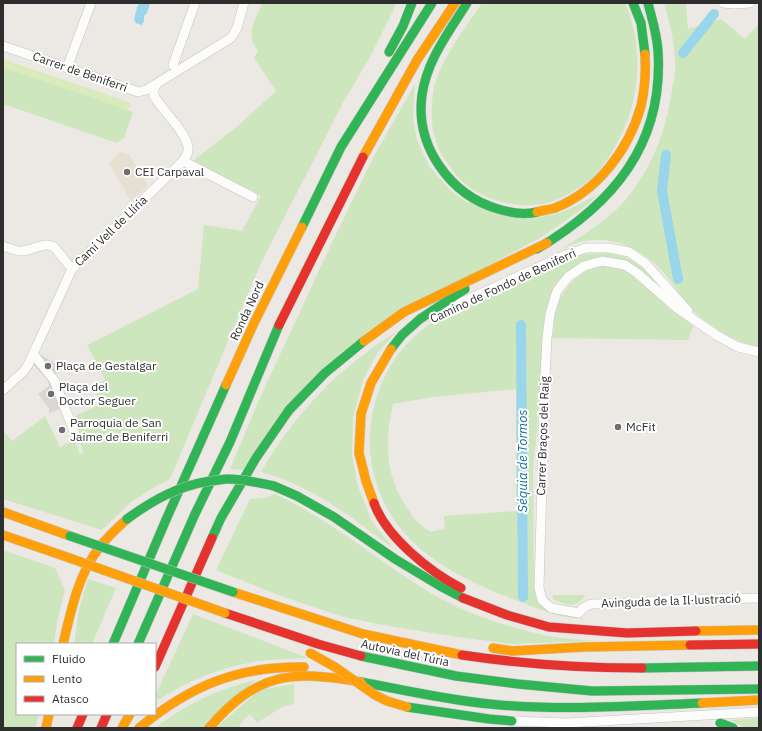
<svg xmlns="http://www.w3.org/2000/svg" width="762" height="731" font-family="'IBM Plex Sans',sans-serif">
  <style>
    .education { fill: #e6e0d3 }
    .green { fill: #cee6be; fill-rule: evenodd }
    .pitch { fill: #d9eabb }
    .plaza { fill: #dad6d2 }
    .water { fill: #99d6ec }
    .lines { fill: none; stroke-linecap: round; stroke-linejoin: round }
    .canal { stroke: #99d6ec; stroke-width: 10 }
    .street-casing { stroke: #c5c4c5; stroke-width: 10 }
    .fast-casing { stroke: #c5c4c5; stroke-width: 10 }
    .slow-casing { stroke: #c5c4c5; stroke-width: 10 }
    .jam-casing { stroke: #c5c4c5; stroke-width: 10 }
    .street { stroke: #fcfcfb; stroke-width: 9 }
    .fast { stroke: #30b455; stroke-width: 9 }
    .slow { stroke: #ff9f0a; stroke-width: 9 }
    .jam { stroke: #e5322d; stroke-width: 9 }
    .fast-bridge-casing { stroke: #c6c5c4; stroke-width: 10; stroke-linecap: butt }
    .slow-bridge-casing { stroke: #c6c5c4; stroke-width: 10; stroke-linecap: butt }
    .fast-bridge { stroke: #30b455; stroke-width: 9 }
    .slow-bridge { stroke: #ff9f0a; stroke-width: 9 }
    .poi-dot { fill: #706f6e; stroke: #fff; stroke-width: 1.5 }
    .labels { text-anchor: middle; stroke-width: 4; stroke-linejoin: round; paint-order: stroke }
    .street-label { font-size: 12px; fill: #2e2e2e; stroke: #fff }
    .poi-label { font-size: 12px; fill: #2e2e2e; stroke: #fff; text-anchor: start }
    .water-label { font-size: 13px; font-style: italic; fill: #0d6fa3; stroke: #fff }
  </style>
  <rect width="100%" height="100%" fill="#ece8e4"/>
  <path class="education" d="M121,152L129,154L148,186L131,201L109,163Z"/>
  <g class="green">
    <path d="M262,3H397L370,57L344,101L261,263L170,479L153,488L131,502L102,530L3,499V431L12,441L45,416L60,447L75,440L80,455L83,452L73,417L101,404L93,387L105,380L87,345L198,289L204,225L242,231L261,196L193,161L240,124L276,91L254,58L258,51C245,33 255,21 262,3Z"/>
    <path d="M482,3H625C640,37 641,78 630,113C621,139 604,172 580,187C571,193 558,200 547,203C517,210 479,200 458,177C455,174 452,169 449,165C443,157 437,148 435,138C431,125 431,107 433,93C437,65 466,26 482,3Z"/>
    <path d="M664,3H686L688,29L721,19L745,39L759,24V348C735,341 711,328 693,311C684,301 677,290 669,279C647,251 613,232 576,243C571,245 565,248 560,250C580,237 606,221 623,203C651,170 666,132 672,90C673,83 675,76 675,69C676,46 670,25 664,3Z"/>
    <path d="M3,63L133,112L124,138L117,143L3,104Z"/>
    <path d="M415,84L413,119L417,140L429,166L450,190L466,202L541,217L560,213L576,206L598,194L587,205L545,235L368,331L243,470L230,469L259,400L328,251L374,156Z"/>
    <path d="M604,253C624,254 638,261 652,276C657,281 661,285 664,291L655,284L600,258L588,260L571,269L560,279L551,297L544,332L536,441L533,465L534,585L537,598L547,610L587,619C573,618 560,617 547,612C478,586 400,560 376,482C370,462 368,443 371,423C376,388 391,357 417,334C441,313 474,301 502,289C524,279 546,269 568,258L583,254ZM516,389V511L444,516L445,529C441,529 434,532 430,531C422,528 414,519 410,512C385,478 384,444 393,404L433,397Z"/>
    <path d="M606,266L623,270L630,273L693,326L688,340L553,338C553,332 553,326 554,320C558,292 577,268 606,266Z"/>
    <path d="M396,332L378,352L363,380L353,418L352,455L358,486L371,520L393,548C349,516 315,487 261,472C287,427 324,383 366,353C375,345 386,339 396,332Z"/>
    <path d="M275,494C331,520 377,560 429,592C465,614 513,629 554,637C568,639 583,640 597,641L511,644L457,637L383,625L340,616L281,596L216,570L250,499L265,498Z"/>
    <path d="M3,550L55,568L65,590L57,621L54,644H17V714H39L35,728H3Z"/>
    <path d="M88,579L116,588L92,644H74L79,609Z"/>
    <path d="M554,595H584L585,596C574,609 568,605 554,600L552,598Z"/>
    <path d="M193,614L308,658C292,659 275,659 259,661C224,666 188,680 159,700L155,696Z"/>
    <path d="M255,680L206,728H155C185,704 218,689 255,680Z"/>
    <path d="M294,684V704L282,707L257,723L250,714L244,719L238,728H216L259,690Z"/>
    <path d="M759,718V728H745L730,720Z"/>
  </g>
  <path class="pitch" d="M3,59L131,103L128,110L3,68Z"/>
  <path class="plaza" d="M38,353L61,367L56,374L69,406L49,413V408L38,394L49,386L48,382V381L32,363Z"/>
  <path class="water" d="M140,3H150L147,13L144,16V21L142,25L136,23L134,20L137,7Z"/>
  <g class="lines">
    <g class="canal">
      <path d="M683,53L714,14"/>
      <path d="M666,155L662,191L678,279"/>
      <path d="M521,325L523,597"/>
    </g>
    <defs>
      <g id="street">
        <path d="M723,3L734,4L750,3"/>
        <path d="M3,46L130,89L138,92L146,90L231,38L237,28L244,3"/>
        <path d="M173,65L195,3"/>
        <path d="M67,68L91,3"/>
        <path d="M183,161L253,197"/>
        <path d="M3,246C9,248 15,251 21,251C33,251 44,240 55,248L72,269"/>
        <path d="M433,318L451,307L563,256L586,248H609L629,252L645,263L688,311"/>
        <path d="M759,352L738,347L716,335L677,308L637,273L625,265L602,261L584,266L568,277L557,291L550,314L547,338L545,376L539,588L542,600L551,608L579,613L583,608L591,604L644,603L660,600L759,598"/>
        <path d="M34,355L54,380L77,439"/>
        <path d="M3,390L23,372L28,365L72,269L183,161C186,157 189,153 188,147C186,132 162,110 154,96V89L156,85"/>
        <path d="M512,721L566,723L759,712"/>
      </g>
      <g id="fast">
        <path d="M467,3C449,32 427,60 422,95C415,146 450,195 498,209C511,213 524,215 537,212"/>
        <path d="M633,3L641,23L645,54"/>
        <path d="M389,52L403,26L412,3"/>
        <path d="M302,227L341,147L432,3"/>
        <path d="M537,249C613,204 664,144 658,51C657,34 652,19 648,3"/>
        <path d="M391,349L402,335L420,319L465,289"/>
        <path d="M274,486L297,496L334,517L395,559L440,586L463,598"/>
        <path d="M212,538L221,518L256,458L289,410L325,373L364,341"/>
        <path d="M113,644L165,522L226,385"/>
        <path d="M138,644L195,514L230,442L279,325"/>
        <path d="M361,656L456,676L518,684L592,691L759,689"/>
        <path d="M642,668L759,666"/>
        <path d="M361,682C404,690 447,700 490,704C560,711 632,706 702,703"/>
        <path d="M407,707L489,719L512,721"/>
        <path d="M720,723L733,728"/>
      </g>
      <g id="slow">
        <path d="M363,157L417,60L455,3"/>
        <path d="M537,212C543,210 549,210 555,208C598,191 629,149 641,106C645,89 646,71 645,54"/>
        <path d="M364,341L404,312L547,243"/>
        <path d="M226,385L254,323L302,227"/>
        <path d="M374,503L366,481L359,453L361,414L371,383L391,349"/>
        <path d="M3,512L70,536"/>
        <path d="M3,535L61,555"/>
        <path d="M233,592L363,634L462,655"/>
        <path d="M696,631L759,630"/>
        <path d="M63,644C71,611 78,575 99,548C107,537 117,528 127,519"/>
        <path d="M493,648L512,651L585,647L690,645"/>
        <path d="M702,703L759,700"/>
        <path d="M46,728L49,714"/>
        <path d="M122,728L130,714"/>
        <path d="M139,728C190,686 237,666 304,667"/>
        <path d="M209,728C257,672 292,670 361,682"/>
      </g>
      <g id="jam">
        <path d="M279,325L363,157"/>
        <path d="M374,503C386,537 430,572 461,588"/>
        <path d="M463,598L507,615L549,627L627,633L696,631"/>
        <path d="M225,613L318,644L361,656"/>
        <path d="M690,645L759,644"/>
        <path d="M462,655C522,664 582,668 642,668"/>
        <path d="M155,667L212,538"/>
        <path d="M77,728L83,714"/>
        <path d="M101,728L107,714"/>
      </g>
    </defs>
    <use href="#street" class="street-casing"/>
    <use href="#fast" class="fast-casing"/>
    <use href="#slow" class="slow-casing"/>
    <use href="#jam" class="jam-casing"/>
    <use href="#street" class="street"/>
    <use href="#fast" class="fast"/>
    <use href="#slow" class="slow"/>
    <use href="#jam" class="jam"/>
    <defs>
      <g id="fast-bridge">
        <path d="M127,519C153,500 178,486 210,481C216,481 222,479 228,479C244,479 259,483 274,486"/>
        <path d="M70,536L233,592"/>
      </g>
      <g id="slow-bridge">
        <path d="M61,555L225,613"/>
        <path d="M310,653L335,667L375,695L387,701L407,707"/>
      </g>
    </defs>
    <use href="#fast-bridge" class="fast-bridge-casing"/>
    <use href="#slow-bridge" class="slow-bridge-casing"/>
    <use href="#fast-bridge" class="fast-bridge"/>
    <use href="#slow-bridge" class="slow-bridge"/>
  </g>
  <g class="poi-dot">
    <circle cx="127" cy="172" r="4"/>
    <circle cx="48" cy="366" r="4"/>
    <circle cx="51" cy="394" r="4"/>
    <circle cx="618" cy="427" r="4"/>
    <circle cx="62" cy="430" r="4"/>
  </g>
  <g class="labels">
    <g class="street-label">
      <text transform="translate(80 72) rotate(19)" y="4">Carrer de Beniferri</text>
      <text transform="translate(111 231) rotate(-44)" y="4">Camí Vell de Llíria</text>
      <text transform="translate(503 286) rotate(-25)" y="4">Camino de Fondo de Beniferri</text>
      <text transform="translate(247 311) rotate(-65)" y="4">Ronda Nord</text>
      <text transform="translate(543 436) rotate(-88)" y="4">Carrer Braços del Raig</text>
      <text transform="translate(671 601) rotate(-2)" y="4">Avinguda de la Il·lustració</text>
      <text transform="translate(405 653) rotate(12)" y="4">Autovia del Túria</text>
    </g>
    <g class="poi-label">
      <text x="135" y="176">CEI Carpaval</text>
      <text x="56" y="370">Plaça de Gestalgar</text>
      <text x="59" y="391">Plaça del<tspan x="59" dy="14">Doctor Seguer</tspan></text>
      <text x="70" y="427">Parroquia de San<tspan x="70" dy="14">Jaime de Beniferri</tspan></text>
      <text x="626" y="431">McFit</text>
    </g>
    <g class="water-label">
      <text transform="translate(522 461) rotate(-90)" y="5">Séquia de Tormos</text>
    </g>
  </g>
  <rect width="762" height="731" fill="none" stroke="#2e2e2e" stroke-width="8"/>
  <rect x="16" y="643" width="140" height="72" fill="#ffffff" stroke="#ababab"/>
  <rect x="24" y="656" width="20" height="6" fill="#30b455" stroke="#ababab"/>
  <text x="52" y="663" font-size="12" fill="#2e2e2e">Fluido</text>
  <rect x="24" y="676" width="20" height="6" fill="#ff9f0a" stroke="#ababab"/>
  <text x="52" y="683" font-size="12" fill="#2e2e2e">Lento</text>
  <rect x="24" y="696" width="20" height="6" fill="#e5322d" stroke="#ababab"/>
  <text x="52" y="703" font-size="12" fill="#2e2e2e">Atasco</text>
</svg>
